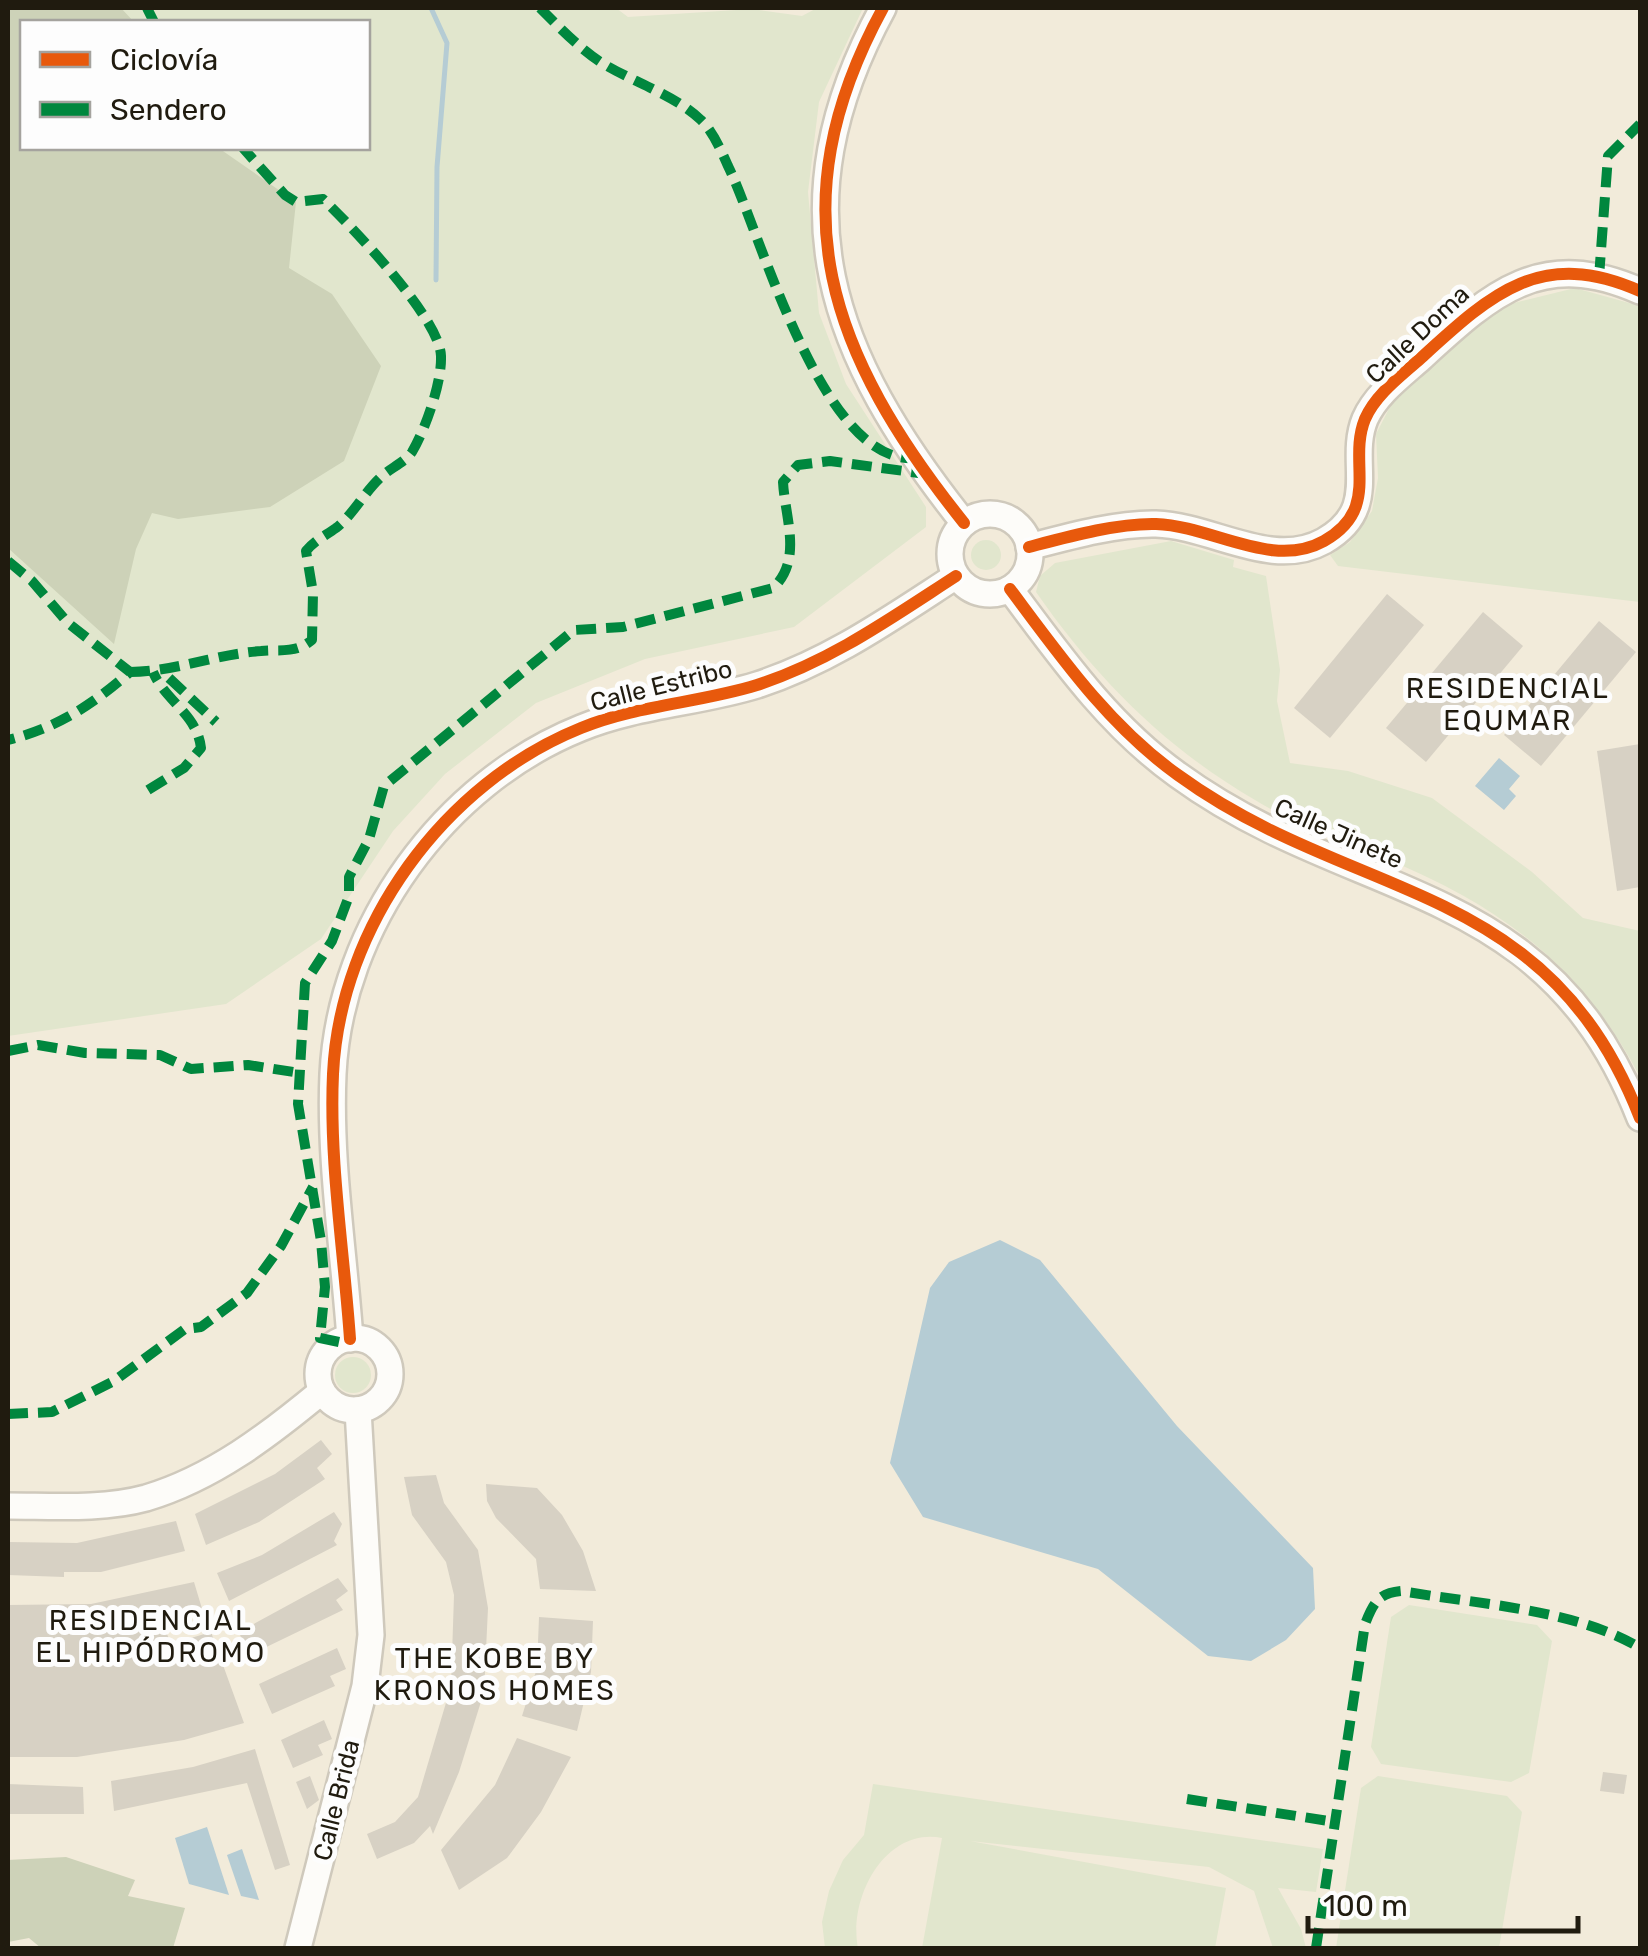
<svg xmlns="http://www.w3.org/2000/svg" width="1648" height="1956" font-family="Rubik,sans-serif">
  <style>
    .green { fill: #e1e6cd; fill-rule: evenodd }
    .forest { fill: #cdd2b8 }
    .water { fill: #b5ccd4 }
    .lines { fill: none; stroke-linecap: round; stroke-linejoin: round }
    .stream { stroke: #b5ccd4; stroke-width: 5 }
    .building { fill: #d7d1c4 }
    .minor-casing { stroke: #cfc9bc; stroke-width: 30 }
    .minor { stroke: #fdfcf9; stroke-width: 25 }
    .quiet { stroke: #00873e; stroke-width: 10; stroke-dasharray: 20 10; stroke-linecap: butt }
    .cycleway-casing { stroke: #fdfdfd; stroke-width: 19 }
    .cycleway { stroke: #e8590c; stroke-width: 12 }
    .labels { text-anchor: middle; stroke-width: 10; stroke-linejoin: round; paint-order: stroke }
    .street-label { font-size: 25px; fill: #201b0f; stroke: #fdfdfd }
    .neighbourhood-label { font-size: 28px; letter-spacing: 2.5px; fill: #201b0f; stroke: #fdfdfd }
  </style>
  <rect width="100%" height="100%" fill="#f2ebda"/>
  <g class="green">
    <path d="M8,8H616L628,17L752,9L802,16L817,8H863L819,102L808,192L819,313L846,384L926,507V527L794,627L645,659L536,703L445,774L393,831L321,939L226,1004L8,1036ZM22,22H368V148H22Z"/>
    <path d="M1575,288L1640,306V602L1338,566L1330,555L1350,542L1372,511L1378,478L1376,434L1394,399L1501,306Z"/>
    <circle cx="986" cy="555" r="15"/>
    <path d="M1171,541L1234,560L1233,567L1266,576L1280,670L1277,701L1290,763L1348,771L1432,798L1532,872L1583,918L1640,931V1077C1581,965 1503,908 1387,859C1343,841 1296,825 1255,800C1164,747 1096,678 1036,592L1040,576L1055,563Z"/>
    <circle cx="353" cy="1375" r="18"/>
    <path d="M1409,1605L1537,1625L1552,1641L1529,1773L1511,1782L1381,1764L1371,1747L1391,1617Z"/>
    <path d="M1378,1776L1507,1796L1522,1812L1499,1948H1336L1361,1788Z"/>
    <path d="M873,1784L1323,1849L1316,1892L1278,1888L1301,1929L1306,1948H1273L1254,1891L1209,1867L970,1841L1226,1888L1215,1948H922L942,1838C885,1827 848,1898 858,1948H825L822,1922L829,1891L843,1860L864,1835Z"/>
  </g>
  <g class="forest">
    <path d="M8,8H121L134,22H22V148L220,149L296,202L289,268L332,294L381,366L344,461L270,507L178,519L152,513L136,549L114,644L8,548Z"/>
    <path d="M66,1857L135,1880L128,1896L185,1908L173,1948H41L29,1938L8,1942V1860Z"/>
  </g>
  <g class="water">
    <path d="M1499,758L1520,776L1509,789L1516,796L1504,810L1475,786Z"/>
    <path d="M1000,1240L1040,1260L1177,1426L1313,1568L1315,1609L1286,1640L1251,1661L1208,1656L1098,1569L923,1517L890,1463L930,1288L949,1262Z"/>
    <path d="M207,1827L229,1895L189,1884L175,1838Z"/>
    <path d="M242,1849L259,1900L241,1896L227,1855Z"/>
  </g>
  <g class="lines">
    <path class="stream" d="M431,8L447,43L437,167L436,280"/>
  </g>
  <g class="building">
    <path d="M1387,594L1424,625L1330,738L1294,708Z"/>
    <path d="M1483,612L1523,646L1426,762L1386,728Z"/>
    <path d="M1599,621L1636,652L1541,766L1504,735Z"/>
    <path d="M1640,744V887L1617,891L1597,751Z"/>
    <path d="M321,1440L332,1454L317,1468L325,1479L259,1522L206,1545L195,1514L275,1474Z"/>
    <path d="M436,1475L444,1503L478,1550L488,1608L484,1692L459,1772L433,1834L430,1826L414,1843L377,1859L367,1834L395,1822L418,1797L451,1686L454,1595L446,1562L412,1515L404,1477Z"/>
    <path d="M486,1484L537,1488L562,1515L583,1551L596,1591L540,1589L536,1559L496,1518L487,1501Z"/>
    <path d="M334,1512L342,1524L334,1541L337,1545L229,1601L217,1573L262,1555Z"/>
    <path d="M176,1521L185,1551L101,1572H64V1577L8,1575V1542L77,1543Z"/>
    <path d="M338,1578L348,1591L336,1600L343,1610L248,1656L239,1632Z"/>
    <path d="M194,1582L203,1612L165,1629L171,1644L211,1632L244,1723L184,1740L77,1757H8V1605L91,1604Z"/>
    <path d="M539,1617L593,1621L591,1672L577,1731L522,1716L537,1668Z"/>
    <path d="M337,1648L346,1669L330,1676L335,1686L272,1714L259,1684Z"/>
    <path d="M324,1720L332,1739L318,1745L323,1755L293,1768L281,1740Z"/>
    <path d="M517,1738L571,1757L541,1812L507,1858L459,1890L441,1850L495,1785Z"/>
    <path d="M255,1749L290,1865L275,1870L247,1783L114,1811L111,1781L193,1767Z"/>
    <path d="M1603,1772L1627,1775L1624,1794L1600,1791Z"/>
    <path d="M310,1776L319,1800L307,1809L296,1782Z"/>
    <path d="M8,1784L83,1787L84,1814H8Z"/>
  </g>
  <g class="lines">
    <defs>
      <g id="minor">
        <path d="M883,8C774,208 830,355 964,523"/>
        <circle cx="990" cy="554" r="40"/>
        <path d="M1029,547C1067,537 1117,523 1156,524C1213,526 1272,570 1324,541C1382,508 1347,463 1365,419C1376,394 1401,376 1421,358C1491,294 1541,247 1640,291"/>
        <path d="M1010,589C1060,656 1109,726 1178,775C1355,904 1546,877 1640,1118"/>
        <circle cx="354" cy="1374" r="36"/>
        <path d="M350,1339C344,1252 329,1161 333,1074C340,926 444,783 581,728C637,705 699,703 757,685C831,661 891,618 956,576"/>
        <path d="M8,1506C52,1506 102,1510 146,1498C213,1478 269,1435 322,1391"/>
        <path d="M298,1948L365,1686L371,1635L358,1410"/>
      </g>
    </defs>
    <use href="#minor" class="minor-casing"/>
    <use href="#minor" class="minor"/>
    <g class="quiet">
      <path d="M147,8L154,22"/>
      <path d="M540,8C559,27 579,48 602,63C633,82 675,95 701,120C712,130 722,152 728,166C761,233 822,467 916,458"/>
      <path d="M1599,277L1608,156L1640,124"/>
      <path d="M8,561L32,581L68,623L130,672C92,705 57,728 8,740"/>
      <path d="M130,672C173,672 217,654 261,651C283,649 295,654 312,640L313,593L306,551C315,540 325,536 336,528C353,515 365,491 382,476C391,468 405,462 412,452C425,430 442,383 441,356C440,318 351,226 323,199L296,202L285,195L243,148"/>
      <path d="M169,678L216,722"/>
      <path d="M148,790L184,768L201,748C197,714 166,702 153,672"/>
      <path d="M8,1051L38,1045L85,1053L160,1055L191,1069L248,1065L300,1073"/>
      <path d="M339,1342L320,1338L325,1287L321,1241L298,1104L305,983L332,941L349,896V877L369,839L384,786L574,630L623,627L773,588C803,560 785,518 783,482L798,465L830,461L926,474"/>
      <path d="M8,1414L52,1412L114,1381L185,1329L201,1327L247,1293L281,1246L313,1187"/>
      <path d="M1187,1799L1335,1822"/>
      <path d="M1316,1948L1365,1624C1373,1604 1378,1593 1401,1591C1476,1604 1576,1609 1640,1648"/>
    </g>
    <defs>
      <g id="cycleway">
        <path d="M883,8C774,208 830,355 964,523"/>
        <path d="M1029,547C1067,537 1117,523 1156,524C1213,526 1272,570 1324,541C1382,508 1347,463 1365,419C1376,394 1401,376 1421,358C1491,294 1541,247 1640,291"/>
        <path d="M1010,589C1060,656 1109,726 1178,775C1355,904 1546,877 1640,1118"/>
        <path d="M350,1339C344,1252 329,1161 333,1074C340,926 444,783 581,728C637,705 699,703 757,685C831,661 891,618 956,576"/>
      </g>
    </defs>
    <use href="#cycleway" class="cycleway-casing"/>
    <use href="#cycleway" class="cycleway"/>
  </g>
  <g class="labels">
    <g class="street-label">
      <text transform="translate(1417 334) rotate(-43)" y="9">Calle Doma</text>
      <text transform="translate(661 685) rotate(-14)" y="9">Calle Estribo</text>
      <text transform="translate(1339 833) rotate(24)" y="9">Calle Jinete</text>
      <text transform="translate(336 1800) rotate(-76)" y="9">Calle Brida</text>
    </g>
    <g class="neighbourhood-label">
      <text x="1508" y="698">RESIDENCIAL<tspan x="1508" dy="32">EQUMAR</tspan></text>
      <text x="151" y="1630">RESIDENCIAL<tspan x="151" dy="32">EL HIPÓDROMO</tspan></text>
      <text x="495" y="1668">THE KOBE BY<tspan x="495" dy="32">KRONOS HOMES</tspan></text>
    </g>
  </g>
  <rect width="1648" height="1956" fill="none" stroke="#201b0f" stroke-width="20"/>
  <rect x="20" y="20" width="350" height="130" fill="#fdfdfd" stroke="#a5a39e" stroke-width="2.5"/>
  <rect x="40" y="52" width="50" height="15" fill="#e8590c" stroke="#a5a39e" stroke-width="2.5"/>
  <text x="110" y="70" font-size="30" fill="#201b0f">Ciclovía</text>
  <rect x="40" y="102" width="50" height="15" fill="#00873e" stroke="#a5a39e" stroke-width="2.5"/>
  <text x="110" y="120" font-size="30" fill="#201b0f">Sendero</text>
  <path d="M1308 1916v15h270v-15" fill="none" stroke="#201b0f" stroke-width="5"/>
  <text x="1323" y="1916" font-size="30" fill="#201b0f" stroke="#fdfdfd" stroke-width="8" paint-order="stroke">100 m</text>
</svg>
